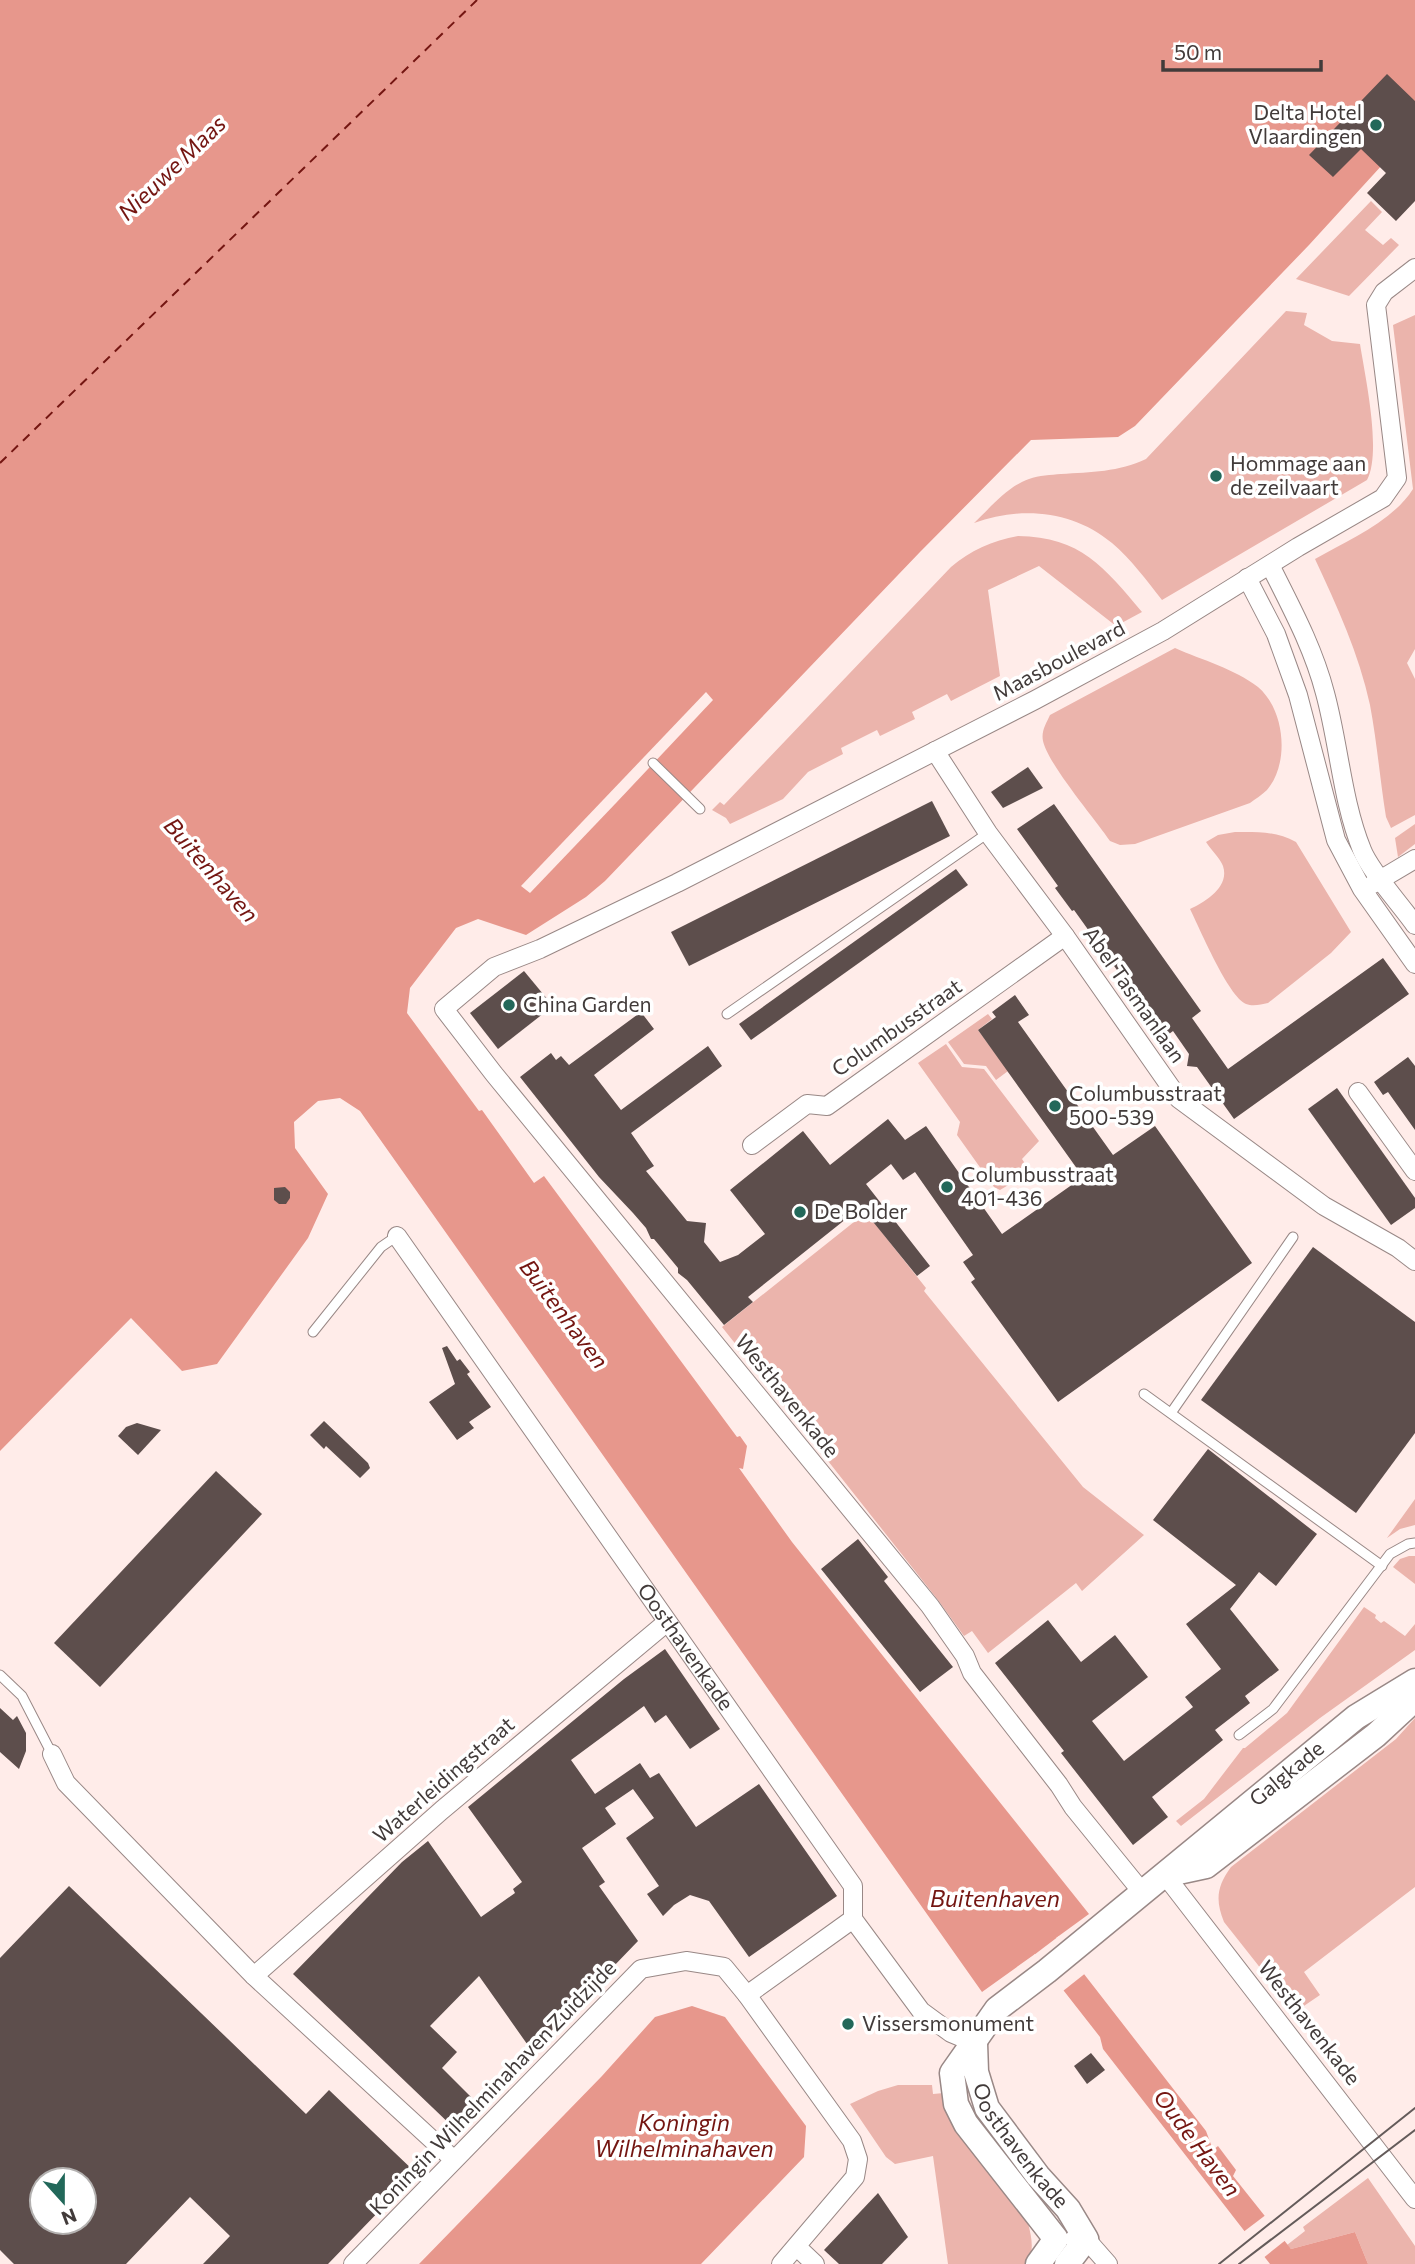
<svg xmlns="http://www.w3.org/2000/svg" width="1415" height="2264" font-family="Commissioner,sans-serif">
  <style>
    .green { fill: #ebb4ac }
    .water { fill: #e7978c }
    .pier { fill: #ffece9 }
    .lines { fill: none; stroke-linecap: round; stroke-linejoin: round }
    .ferry { stroke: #741612; stroke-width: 2; stroke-dasharray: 9 7; stroke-linecap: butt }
    .building { fill: #5d4e4c; fill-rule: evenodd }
    .lane-casing { stroke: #998886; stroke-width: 11 }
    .street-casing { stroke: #998886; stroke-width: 20 }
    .secondary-casing { stroke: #998886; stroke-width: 27 }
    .lane { stroke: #fff; stroke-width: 9 }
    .street { stroke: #fff; stroke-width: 18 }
    .secondary { stroke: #fff; stroke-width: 24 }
    .tram { stroke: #645b5a; stroke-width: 2 }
    .poi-dot { fill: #22685a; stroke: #fff; stroke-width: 2.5 }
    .labels { text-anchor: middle; stroke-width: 7; stroke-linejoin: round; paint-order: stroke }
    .poi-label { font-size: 21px; fill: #423b3a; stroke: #fff; text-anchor: start }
    .street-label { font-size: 21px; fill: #423b3a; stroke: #fff }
    .water-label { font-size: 23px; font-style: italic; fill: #741612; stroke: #fff }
  </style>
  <rect width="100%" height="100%" fill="#ffece9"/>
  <g class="green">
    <path d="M1371,201L1382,212L1365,230L1383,245L1391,238L1399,245L1349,296L1296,279Z"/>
    <path d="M1286,311L1307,313L1304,325L1332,341L1360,344C1365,376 1382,452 1367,480L1162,600C1147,581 1131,559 1112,543C1073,510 1020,506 974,523C990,508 1008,486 1029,479C1039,475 1051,475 1061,474C1091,472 1119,472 1146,459Z"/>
    <path d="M1415,315V649L1407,663L1415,679V815L1391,828L1386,817C1380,780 1377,742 1370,705C1359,654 1337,606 1315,559C1348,540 1392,522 1413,489L1393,325Z"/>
    <path d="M1018,536C1081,537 1104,567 1142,612L1116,626L1039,566L988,590L1000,676L951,701L947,694L912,712L915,719L880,736L877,730L841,748L843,754L808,772L783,799L730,824L726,818L712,810L720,802L724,805L951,567C971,550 992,541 1018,536Z"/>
    <path d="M1175,648C1202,660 1235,669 1258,687C1285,710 1290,763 1267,790C1262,795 1255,799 1250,803L1135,844L1120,845L1110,841C1095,819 1048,764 1043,741C1041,731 1046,724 1050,715Z"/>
    <path d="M1415,824V844L1398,857L1395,838Z"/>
    <path d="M1235,832C1257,832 1276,831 1296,842L1351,932L1331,953L1268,1003C1261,1004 1254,1007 1246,1004C1228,996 1200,929 1190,909C1205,902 1230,887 1223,866C1220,858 1211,850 1206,842L1218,835Z"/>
    <path d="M988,1014L992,1019L978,1030L1008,1071L996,1080L986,1066L964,1064L948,1042Z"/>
    <path d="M946,1044L962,1067L984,1069L1039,1141L1022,1159L1024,1162L1021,1167L1022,1177L1000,1190L994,1187L957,1135L960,1122L918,1063Z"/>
    <path d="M864,1214L868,1215L926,1288L924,1291L1083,1487L1144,1535L1082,1591L1076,1583L988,1653L972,1631L964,1636L938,1600L722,1327Z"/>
    <path d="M1415,1499V1525L1400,1529L1387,1538Z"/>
    <path d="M1409,1556H1415V1584L1393,1567L1400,1559Z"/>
    <path d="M1364,1607L1376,1615L1375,1618L1381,1623L1384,1621L1405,1636L1415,1624V1650L1320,1718L1181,1826L1176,1821L1204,1799L1243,1748H1245L1287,1713Z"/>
    <path d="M1415,1718V1887L1304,1972L1320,1995L1295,2012L1224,1922C1215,1900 1217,1886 1231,1867L1396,1739Z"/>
    <path d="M898,2085H932L933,2094L944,2093L956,2128L1028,2223C1032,2239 1034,2249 1028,2264H948L933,2156L895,2164L886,2157L850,2104L878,2091Z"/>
    <path d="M1368,2178L1415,2246V2264H1368L1355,2232L1291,2249L1287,2245L1305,2231L1303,2227Z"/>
  </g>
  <g class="water">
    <path d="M0,0H1415V129L1309,245L1135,426L1118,437L1031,440L920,552L605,881L586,897L526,935L478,919L456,928L410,988L407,1013L479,1111L482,1110L534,1183L544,1176L737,1437L740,1436L747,1446L743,1469L739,1468L792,1542L1089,1914L1056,1938L1206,2131L1213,2150L1218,2146L1236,2170L1233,2176L1291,2249L1355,2232L1368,2264H1270L1103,2049L1100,2037L1035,1954L982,1992L360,1111L340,1098L318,1101L294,1122L295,1148L328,1194L308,1238L217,1364L182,1371L131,1318L0,1451Z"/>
    <path d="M692,2006L725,2017L806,2126L804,2157L701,2264H419L602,2076L655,2017Z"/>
  </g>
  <g class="pier">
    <path d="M706,692L713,700L616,803L530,893L521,886Z"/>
    <path d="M1059,1936L1087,1972L1063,1991L1034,1955Z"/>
    <path d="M1267,2214L1287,2239L1262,2259L1242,2233Z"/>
  </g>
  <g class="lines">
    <path class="ferry" d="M0,463L477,0"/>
  </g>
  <g class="building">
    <path d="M1387,74L1415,101V201L1396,221L1367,193L1386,173L1361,149L1333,177L1309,155Z"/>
    <path d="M1028,767L1043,788L1003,808L991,792Z"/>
    <path d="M932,801L950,836L689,966L671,932Z"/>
    <path d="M1054,804L1201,1011L1192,1018L1228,1069L1383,958L1409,994L1234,1119L1197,1067L1187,1066L1189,1054L1173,1031L1165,1037L1074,910L1072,911L1055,888L1058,886L1017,829Z"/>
    <path d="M956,869L968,885L751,1040L739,1024Z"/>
    <path d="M524,971L553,1006L498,1049L470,1013Z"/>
    <path d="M1015,995L1029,1015L1018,1022L1113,1155L1155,1126L1252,1263L1058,1402L971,1282L975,1279L963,1262L973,1255L915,1172L903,1180L891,1164L866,1184L930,1266L917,1276L861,1207L748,1297L753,1302L724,1325L687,1280L678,1273V1268L654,1239H651L646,1228L633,1213L599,1177L520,1077L551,1053L556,1060L561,1056L569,1065L641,1012L654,1029L594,1075L621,1110L708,1046L722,1066L631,1133L654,1166L646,1171L687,1221L706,1223L704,1242L720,1262L738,1255L765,1234L730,1190L803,1131L830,1165L888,1119L905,1140L926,1126L1002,1234L1083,1177L978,1030L996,1017L992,1012Z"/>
    <path d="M1408,1057L1415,1066V1130L1388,1092L1383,1095L1374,1082Z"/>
    <path d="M1337,1088L1415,1198V1208L1391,1225L1308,1109Z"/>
    <path d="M285,1187L290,1192V1198L286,1204H279L274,1200V1188Z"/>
    <path d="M1313,1247L1415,1322V1433L1356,1513L1201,1400Z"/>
    <path d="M447,1346L457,1361L460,1359L470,1372L467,1374L491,1407L469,1422L474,1428L457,1440L429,1402L455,1384L442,1348Z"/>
    <path d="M324,1421L368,1463L370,1468L360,1478L326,1446L324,1449L310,1435Z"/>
    <path d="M137,1423L161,1430L138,1455L118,1436L126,1427Z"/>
    <path d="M1208,1449L1317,1534L1276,1586L1259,1572L1230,1609L1279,1670L1245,1696L1250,1703L1215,1730L1223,1740L1152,1797L1168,1817L1133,1845L1061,1753L1064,1751L995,1663L1048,1620L1081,1662L1115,1635L1148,1677L1092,1721L1124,1761L1193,1707L1185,1697L1221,1669L1186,1624L1236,1585L1153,1520Z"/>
    <path d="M216,1471L262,1514L100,1687L54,1643Z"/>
    <path d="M858,1539L888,1577L884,1581L953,1667L920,1692L821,1569Z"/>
    <path d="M665,1649L720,1729L690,1749L666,1715L655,1723L644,1706L571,1760L595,1794L640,1763L650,1778L659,1773L696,1827L759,1784L837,1896L749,1957L709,1901L690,1895L674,1905L663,1916L647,1894L659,1886L626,1838L654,1818L633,1789L605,1808L616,1824L582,1848L605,1882L599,1886L638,1941L532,2051L479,1976L430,2026L457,2052L442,2068L480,2106L456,2130L293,1974L402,1862L428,1841L481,1917L515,1893L513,1889L522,1882L468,1807L624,1679Z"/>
    <path d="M0,1708L13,1720L17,1716L26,1733V1751L19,1769L0,1752Z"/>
    <path d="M69,1886L306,2114L329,2090L416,2173L328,2264H203L230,2236L190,2197L126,2264H14L0,2250V1958ZM42,2180H84V2222H42Z"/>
    <path d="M1091,2053L1105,2070L1087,2084L1074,2066Z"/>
    <path d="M878,2193L908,2237L882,2264H839L824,2250Z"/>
  </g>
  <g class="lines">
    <defs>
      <g id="lane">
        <path d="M653,763L700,809"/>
        <path d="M727,1014L988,833"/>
        <path d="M313,1332L381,1247L397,1236"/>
        <path d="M1144,1394L1382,1566"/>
        <path d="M1171,1413L1293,1237"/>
        <path d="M0,1675L22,1696L52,1754"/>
        <path d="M1239,1735L1273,1709L1390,1554L1408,1544L1415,1543"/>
      </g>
      <g id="street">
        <path d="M1270,565C1291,607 1313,647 1325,693C1339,744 1342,801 1362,850C1370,871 1401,905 1415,925"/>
        <path d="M1247,578L1276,634L1298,695L1336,840L1362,889L1415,964"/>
        <path d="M935,751L988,833L1065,936L1179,1099L1324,1206L1398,1248L1415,1261"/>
        <path d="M1373,884L1415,859"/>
        <path d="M1358,1092L1415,1171"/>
        <path d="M752,1145L807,1104L827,1106L1065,936"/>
        <path id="s1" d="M397,1236L853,1886V1919L921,2011L951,2033L975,2043"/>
        <path d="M52,1754L66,1783L254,1976L453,2159"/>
        <path d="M1165,1875L1415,2199"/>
        <path d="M1142,1892L1073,1807L1059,1785L972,1673L965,1656L930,1606L494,1074L444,1009L494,967L540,949L677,883L1035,700L1163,631L1298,547L1383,498L1397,478L1376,305L1384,292L1415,268"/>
        <path d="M254,1976L442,1810L667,1622"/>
        <path d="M747,1995L853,1919"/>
        <path d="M1074,2239H1086L1108,2264"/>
        <path d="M797,2247L815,2264"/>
        <path d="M353,2264L641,1969L686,1961L724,1967L747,1995L852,2141L858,2159L855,2177L781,2264"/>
      </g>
      <g id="secondary">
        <path d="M1169,1874L1206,1866L1376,1735L1415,1699"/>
        <path id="s2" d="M975,2043L976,2072L987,2108L1038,2176L1068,2209L1086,2239L1067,2264"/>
        <path id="s3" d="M1038,2264L1056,2239L966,2124L956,2104L952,2073L997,2009L1047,1971L1356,1717L1415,1681"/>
      </g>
    </defs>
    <use href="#lane" class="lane-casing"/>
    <use href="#street" class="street-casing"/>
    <use href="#secondary" class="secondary-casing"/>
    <use href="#lane" class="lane"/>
    <use href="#street" class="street"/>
    <use href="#secondary" class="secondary"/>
    <g class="tram">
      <path d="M1219,2264L1415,2108"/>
      <path d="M1239,2264L1415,2130"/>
    </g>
  </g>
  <g class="poi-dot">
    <circle cx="1376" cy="125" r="7"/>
    <circle cx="1216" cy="476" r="7"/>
    <circle cx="509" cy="1005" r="7"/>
    <circle cx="1055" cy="1106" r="7"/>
    <circle cx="947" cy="1187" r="7"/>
    <circle cx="800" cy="1212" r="7"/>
    <circle cx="848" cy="2024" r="7"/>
  </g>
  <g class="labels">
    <g class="poi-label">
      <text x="1362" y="120" text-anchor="end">Delta Hotel<tspan x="1362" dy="24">Vlaardingen</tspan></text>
      <text x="1230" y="471">Hommage aan<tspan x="1230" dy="24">de zeilvaart</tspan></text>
      <text x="523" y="1012">China Garden</text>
      <text x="1069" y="1101">Columbusstraat<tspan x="1069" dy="24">500-539</tspan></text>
      <text x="961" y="1182">Columbusstraat<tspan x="961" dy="24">401-436</tspan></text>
      <text x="814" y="1219">De Bolder</text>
      <text x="862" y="2031">Vissersmonument</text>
    </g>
    <g class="street-label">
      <text transform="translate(1059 661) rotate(-28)" y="7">Maasboulevard</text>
      <text transform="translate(1134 995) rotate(55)" y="7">Abel Tasmanlaan</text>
      <text transform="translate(897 1028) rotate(-35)" y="7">Columbusstraat</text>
      <text transform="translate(787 1396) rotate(51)" y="7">Westhavenkade</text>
      <text dy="7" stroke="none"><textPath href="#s1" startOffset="502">Oosthavenkade</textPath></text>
      <text dy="7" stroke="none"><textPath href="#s3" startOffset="682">Galgkade</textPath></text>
      <text transform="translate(444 1780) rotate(-41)" y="7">Waterleidingstraat</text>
      <text transform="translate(1309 2023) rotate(52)" y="7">Westhavenkade</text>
      <text transform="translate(493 2088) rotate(-46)" y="7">Koningin Wilhelminahaven Zuidzijde</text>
      <text dy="7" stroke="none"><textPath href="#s2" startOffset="116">Oosthavenkade</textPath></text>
    </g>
    <g class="water-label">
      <text transform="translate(172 168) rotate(-44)" y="8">Nieuwe Maas</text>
      <text transform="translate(211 870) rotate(49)" y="8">Buitenhaven</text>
      <text transform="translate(564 1314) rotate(53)" y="8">Buitenhaven</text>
      <text x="995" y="1907">Buitenhaven</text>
      <text x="684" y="2131">Koningin<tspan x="684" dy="26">Wilhelminahaven</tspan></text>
      <text transform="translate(1197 2143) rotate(53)" y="8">Oude Haven</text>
    </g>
  </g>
  <g transform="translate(63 2201) rotate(159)"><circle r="33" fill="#ffffff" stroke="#b3b1b0" stroke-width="2"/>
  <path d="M0-5L12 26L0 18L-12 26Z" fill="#22685a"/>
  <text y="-10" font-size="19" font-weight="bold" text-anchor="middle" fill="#423b3a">N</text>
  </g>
  <path d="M1163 60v10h158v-10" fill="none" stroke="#423b3a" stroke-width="3.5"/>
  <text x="1174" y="60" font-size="21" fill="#423b3a" stroke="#ffffff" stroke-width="5" paint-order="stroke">50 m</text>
</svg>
